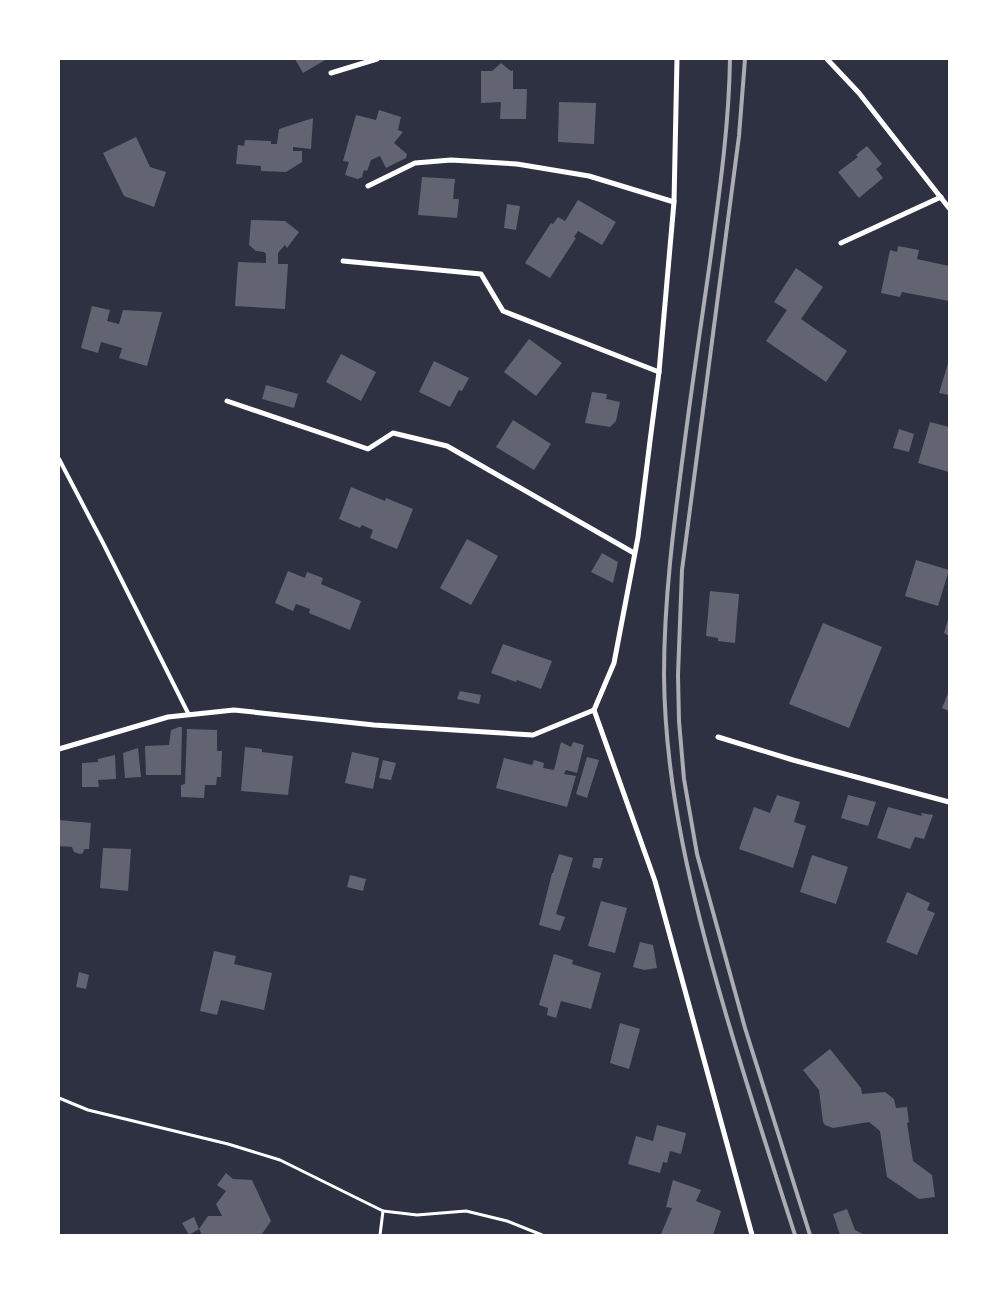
<svg xmlns="http://www.w3.org/2000/svg" width="1008" height="1294" font-family="'Libre Baskerville',serif">
  <style>
    .building { fill: #626471 }
    .lines { fill: none; stroke-linecap: round; stroke-linejoin: round }
    .path { stroke: #fff; stroke-width: 3 }
    .service { stroke: #fff; stroke-width: 4 }
    .minor { stroke: #fff; stroke-width: 5 }
    .rail { stroke: #abadb3; stroke-width: 4 }
  </style>
  <rect width="100%" height="100%" fill="#2d3142"/>
  <g class="building">
    <path d="M295,59H327L303,73Z"/>
    <path d="M501,63L511,71L513,70V89H527L526,119H500L501,102L481,103V71H492Z"/>
    <path d="M559,102L596,103L594,144L558,142Z"/>
    <path d="M379,110L401,117L398,130L403,132L394,143L407,154L406,158L386,168L380,156L371,160L367,171L364,170L362,177L358,179L345,175L349,162L343,161L356,115L376,120Z"/>
    <path d="M313,118L311,149L293,147V151H302V162L286,172L261,171V166L236,164L238,145L244,146L245,140L271,141V144H277L279,129Z"/>
    <path d="M136,137L150,167L166,172L154,207L124,196L103,153Z"/>
    <path d="M867,146L882,164L876,169L883,178L859,198L838,172L858,157L856,155Z"/>
    <path d="M422,177L455,179L453,199H459L457,218L418,215Z"/>
    <path d="M578,200L616,222L602,245L578,231L574,237L576,238L550,278L525,263L551,223L553,224L558,217L565,221Z"/>
    <path d="M507,204L520,206L516,230L504,228Z"/>
    <path d="M251,220L285,221L299,232L287,248L285,245L278,253V264H288L285,309L235,306L238,262L266,263V254L264,252L256,251L249,245Z"/>
    <path d="M898,246L919,250L917,259L949,266V301L902,292L900,297L881,293L890,250L897,252Z"/>
    <path d="M796,268L823,287L801,319L847,351L826,382L766,341L787,310L774,302Z"/>
    <path d="M92,306L110,310L107,321L119,324L123,310L162,312L147,366L119,358L122,348L101,342L98,353L81,348Z"/>
    <path d="M529,339L562,363L536,396L504,372Z"/>
    <path d="M341,354L376,372L361,401L326,382Z"/>
    <path d="M949,360V395L939,393Z"/>
    <path d="M434,361L469,378L462,391L459,390L450,407L419,392Z"/>
    <path d="M266,385L298,394L294,408L262,399Z"/>
    <path d="M592,392L607,394L606,399L620,402L616,421L610,427L585,423Z"/>
    <path d="M513,420L551,444L534,470L496,447Z"/>
    <path d="M930,422L949,427V472L918,463Z"/>
    <path d="M899,429L914,434L909,452L893,448Z"/>
    <path d="M351,487L385,501L386,498L413,509L397,549L370,538L373,530L362,525L360,528L339,519Z"/>
    <path d="M467,539L498,556L471,605L440,588Z"/>
    <path d="M602,553L618,562L613,583L591,572Z"/>
    <path d="M916,560L949,570L938,606L905,596Z"/>
    <path d="M288,571L305,578L307,572L323,578L321,584L361,601L350,630L309,613L310,609L296,604L293,611L275,603Z"/>
    <path d="M710,591L739,594L735,643L718,641V638L706,636Z"/>
    <path d="M949,617V636L944,633Z"/>
    <path d="M823,623L882,647L849,728L789,704Z"/>
    <path d="M503,644L552,661L541,689L517,680L516,682L491,673Z"/>
    <path d="M460,691L481,695L479,704L457,699Z"/>
    <path d="M949,691V711L942,708Z"/>
    <path d="M179,727H182L181,775H146L145,746L169,745L171,730Z"/>
    <path d="M187,729L217,730V751H222L221,777H217L216,785H205L204,798L181,797V785L185,784Z"/>
    <path d="M561,742L571,747L573,742L584,745L577,773L566,770L564,774L576,776L567,807L496,788L504,758L532,765L534,760L544,763L543,768L554,770Z"/>
    <path d="M245,747L262,749V752L293,756L288,795L241,791Z"/>
    <path d="M138,748L141,777L125,778L123,753Z"/>
    <path d="M352,752L379,758L373,789L345,783Z"/>
    <path d="M115,755L116,779L98,780L99,787H82V763L98,762V759Z"/>
    <path d="M587,757L599,760L587,798L576,794Z"/>
    <path d="M383,760L396,763L391,780L379,778Z"/>
    <path d="M777,795L800,802L794,822L806,826L793,868L739,849L754,807L770,813Z"/>
    <path d="M848,795L876,802L868,826L841,818Z"/>
    <path d="M888,807L922,816L921,813L933,815L924,839L915,837L910,849L877,838Z"/>
    <path d="M59,820L91,823L89,849H84L83,853L80,854L74,852L72,847L59,846Z"/>
    <path d="M103,848L131,849L128,891L100,888Z"/>
    <path d="M559,854L573,858L556,914L565,917L560,931L539,925L552,873H553Z"/>
    <path d="M812,855L848,867L836,904L800,892Z"/>
    <path d="M594,858H603L600,869L592,867Z"/>
    <path d="M350,875L366,879L363,891L347,887Z"/>
    <path d="M907,892L930,903L927,910L935,913L917,955L886,942Z"/>
    <path d="M601,901L627,908L615,953L588,946Z"/>
    <path d="M640,942L653,945L657,968L644,970L633,967Z"/>
    <path d="M214,951L236,956L234,964L272,973L264,1010L221,1000L217,1015L200,1011Z"/>
    <path d="M554,954L573,960L572,964L601,973L591,1009L561,1001L556,1018L547,1015L548,1008L539,1005Z"/>
    <path d="M79,972L89,975L86,989L76,987Z"/>
    <path d="M620,1023L640,1029L629,1069L610,1063Z"/>
    <path d="M830,1049L861,1088L862,1094L885,1092L894,1099L896,1108L907,1107L909,1122L907,1123L913,1161L932,1175L935,1197L919,1199L887,1177L880,1131L869,1122L833,1128L825,1125L823,1122L819,1090L803,1070Z"/>
    <path d="M657,1125L686,1133L681,1154L670,1151L667,1163L663,1162L660,1173L628,1164L636,1136L653,1141Z"/>
    <path d="M226,1173L233,1179L252,1180L271,1221L262,1234L263,1235H202L199,1229L189,1235L182,1223L194,1217L199,1229L208,1216H222L216,1204L226,1191L217,1185Z"/>
    <path d="M673,1180L701,1190L696,1201L721,1211L713,1235L661,1234L672,1208L666,1207Z"/>
    <path d="M847,1209L855,1230L865,1235H840L833,1214Z"/>
  </g>
  <g class="lines">
    <g class="path">
      <path d="M59,1098L88,1110L228,1144L280,1160L383,1211L380,1235"/>
      <path d="M383,1211L417,1215L466,1211L507,1221L542,1235"/>
    </g>
    <path class="service" d="M59,459L103,543L189,715"/>
    <g class="minor">
      <path d="M827,59L859,93L949,208"/>
      <path d="M331,73L377,59"/>
      <path d="M368,186L415,163L451,160L517,164L589,176L674,202"/>
      <path d="M841,243L941,197"/>
      <path d="M343,261L481,274L503,311L659,372"/>
      <path d="M227,401L368,449L393,433L447,446L634,553"/>
      <path d="M594,710L614,663L638,537L650,441L659,372L674,202L677,59"/>
      <path d="M594,710L655,881L752,1235"/>
      <path d="M718,737L793,760L949,802"/>
      <path d="M59,749L168,717L234,710L374,725L533,735L594,710"/>
    </g>
    <g class="rail">
      <path d="M730,59C729,127 719,195 710,262C701,324 692,385 684,447C674,523 664,598 664,675C665,790 693,901 725,1011C747,1086 771,1161 795,1235"/>
      <path d="M745,59L739,136L682,570L678,675L679,721L684,779L697,854L745,1028L810,1235"/>
    </g>
  </g>
  <rect width="1008" height="1294" fill="none" stroke="#ffffff" stroke-width="120"/>
</svg>
